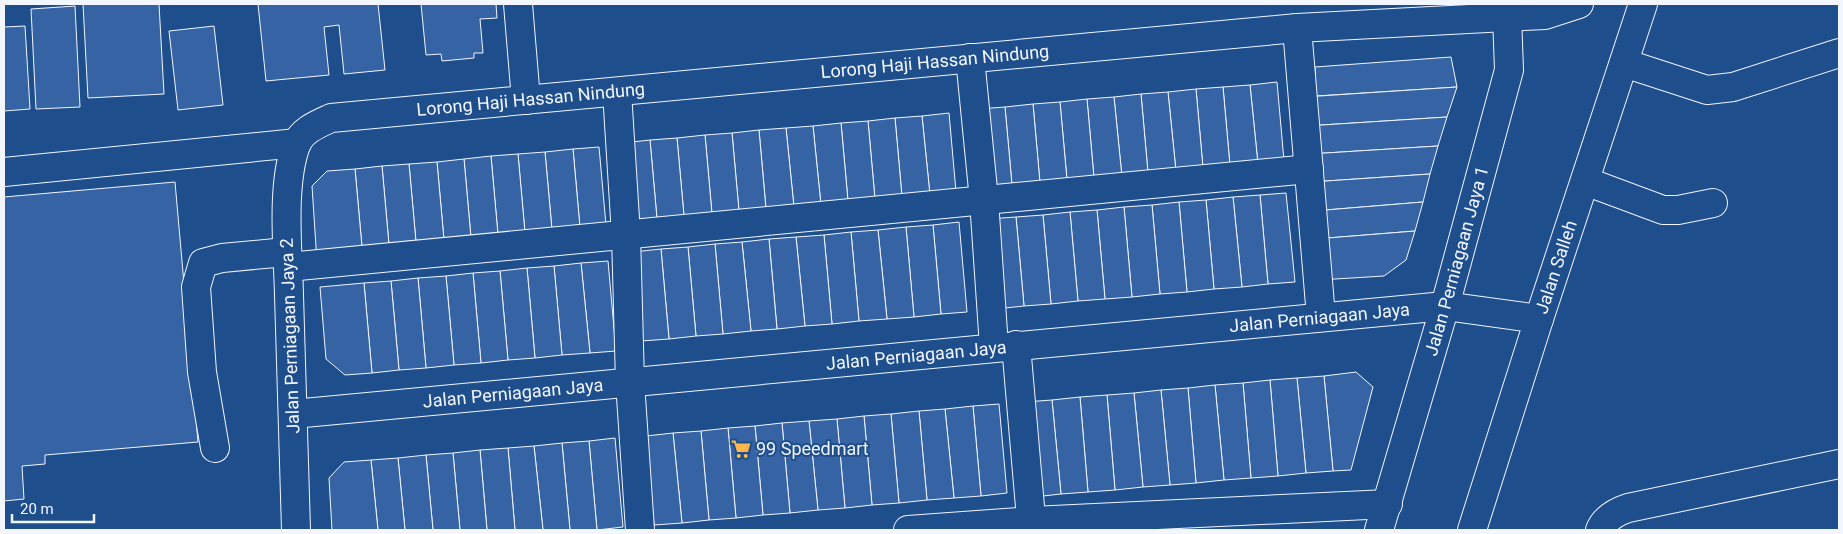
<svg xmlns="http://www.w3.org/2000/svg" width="1843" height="534" font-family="Roboto,sans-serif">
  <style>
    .building { fill: #3563a3; stroke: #f2f6ff }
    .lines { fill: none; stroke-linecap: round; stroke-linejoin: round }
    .minor-casing { stroke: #f2f6ff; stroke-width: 30 }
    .major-casing { stroke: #f2f6ff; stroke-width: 30 }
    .minor { stroke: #1f4e8c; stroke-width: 28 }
    .major { stroke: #1f4e8c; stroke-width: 28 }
    .labels { text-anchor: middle; stroke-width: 4; stroke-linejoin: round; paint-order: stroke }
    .street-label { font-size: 18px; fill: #f2f6ff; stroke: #1f4e8c }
    .poi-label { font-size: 18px; fill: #f2f6ff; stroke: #1f4e8c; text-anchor: start }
  </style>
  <rect width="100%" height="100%" fill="#1f4e8c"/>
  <g class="building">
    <path d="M83,4H159L164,94L88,98Z"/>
    <path d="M258,4H378L385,70L344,74L339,25L324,27L329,75L266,81Z"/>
    <path d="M421,4H496L497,18L480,19L483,53H474V58L442,61L441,54L426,55Z"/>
    <path d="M75,6L80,107L36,109L31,9Z"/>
    <path d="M25,26L30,109L4,111V27Z"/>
    <path d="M214,26L223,105L178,110L169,31Z"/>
    <path d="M1451,57L1457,87L1316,96L1315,67Z"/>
    <path d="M1277,82L1285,172L1259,174L1250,85Z"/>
    <path d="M1250,85L1259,174L1231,177L1223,87Z"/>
    <path d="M1223,87L1231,177L1204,179L1196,89Z"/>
    <path d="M1457,87L1447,117L1306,126L1304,97Z"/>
    <path d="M1196,89L1204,179L1177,181L1168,92Z"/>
    <path d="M1168,92L1177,181L1149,184L1141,94Z"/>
    <path d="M1141,94L1149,184L1123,187L1114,97Z"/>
    <path d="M1114,97L1123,187L1095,189L1087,99Z"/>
    <path d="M1087,99L1095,189L1068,191L1060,102Z"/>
    <path d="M1060,102L1068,191L1041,194L1033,104Z"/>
    <path d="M1033,104L1041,194L1013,196L1005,107Z"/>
    <path d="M1005,107L1013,196L986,199L978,109Z"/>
    <path d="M949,113L957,203L931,205L922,116Z"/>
    <path d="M922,116L931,205L903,208L895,118Z"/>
    <path d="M1447,117L1438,146L1309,154L1306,126Z"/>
    <path d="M895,118L903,208L876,210L868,121Z"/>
    <path d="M868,121L876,210L849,212L841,123Z"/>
    <path d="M841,123L849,212L822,215L813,126Z"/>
    <path d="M813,126L822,215L795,217L786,128Z"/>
    <path d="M786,128L795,217L767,220L759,130Z"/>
    <path d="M759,130L767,220L740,222L732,133Z"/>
    <path d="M732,133L740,222L713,225L705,135Z"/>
    <path d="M705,135L713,225L685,227L677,138Z"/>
    <path d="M677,138L685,227L658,230L650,140Z"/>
    <path d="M650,140L658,230L631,232L623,143Z"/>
    <path d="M1438,146L1430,174L1311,182L1309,154Z"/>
    <path d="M599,147L607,236L581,239L573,149Z"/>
    <path d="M573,149L581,239L553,241L545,152Z"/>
    <path d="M545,152L553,241L526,244L518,154Z"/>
    <path d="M518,154L526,244L499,246L491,156Z"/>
    <path d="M491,156L499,246L472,249L464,159Z"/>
    <path d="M464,159L472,249L445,251L437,162Z"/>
    <path d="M437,162L445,251L417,253L409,164Z"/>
    <path d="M409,164L417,253L390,256L382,166Z"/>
    <path d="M382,166L390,256L363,258L355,169Z"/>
    <path d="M355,169L363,258L317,262L312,186L327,171Z"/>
    <path d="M1430,174L1423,202L1313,211L1311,182Z"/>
    <path d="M175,182L198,442L45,455V464L22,466L24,499L4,501V197Z"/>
    <path d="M1286,193L1295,282L1268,284L1260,195Z"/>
    <path d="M1260,195L1268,284L1242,287L1233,197Z"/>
    <path d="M1233,197L1242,287L1214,289L1206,200Z"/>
    <path d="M1206,200L1214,289L1187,292L1179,202Z"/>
    <path d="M1179,202L1187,292L1160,294L1152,205Z"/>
    <path d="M1423,202L1415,231L1315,239L1313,211Z"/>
    <path d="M1152,205L1160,294L1132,297L1124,207Z"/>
    <path d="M1124,207L1132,297L1105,299L1097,210Z"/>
    <path d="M1097,210L1105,299L1078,301L1070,212Z"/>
    <path d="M1070,212L1078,301L1051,304L1043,215Z"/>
    <path d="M1043,215L1051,304L1024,306L1016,217Z"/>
    <path d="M1016,217L1024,306L996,309L988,219Z"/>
    <path d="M959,222L967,312L941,314L933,225Z"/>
    <path d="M933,225L941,314L914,317L906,227Z"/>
    <path d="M906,227L914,317L887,319L878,230Z"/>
    <path d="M878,230L887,319L859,321L851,232Z"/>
    <path d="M1415,231L1406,260L1384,276L1319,280L1315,239Z"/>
    <path d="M851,232L859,321L832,324L824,235Z"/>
    <path d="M824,235L832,324L805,326L796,237Z"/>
    <path d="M796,237L805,326L777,329L769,239Z"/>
    <path d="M769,239L777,329L751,331L742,242Z"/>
    <path d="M742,242L751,331L723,334L715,244Z"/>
    <path d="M715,244L723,334L696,336L688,247Z"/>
    <path d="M688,247L696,336L669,339L661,249Z"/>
    <path d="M661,249L669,339L641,341L633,252Z"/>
    <path d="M608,261L616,351L590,353L581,263Z"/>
    <path d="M581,263L590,353L562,355L554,266Z"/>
    <path d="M554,266L562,355L535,358L527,268Z"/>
    <path d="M527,268L535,358L508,360L500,271Z"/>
    <path d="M500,271L508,360L481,363L473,273Z"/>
    <path d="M473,273L481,363L454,365L446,276Z"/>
    <path d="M446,276L454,365L426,368L418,278Z"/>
    <path d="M418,278L426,368L399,370L391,281Z"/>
    <path d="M391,281L399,370L372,373L364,283Z"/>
    <path d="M364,283L372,373L345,375L326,359L320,287Z"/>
    <path d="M1356,372L1373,387L1351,470L1333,471L1324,376Z"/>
    <path d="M1324,376L1333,471L1306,473L1297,378Z"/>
    <path d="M1297,378L1306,473L1278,476L1270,380Z"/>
    <path d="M1270,380L1278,476L1251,478L1243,383Z"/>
    <path d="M1243,383L1251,478L1224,480L1215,385Z"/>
    <path d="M1215,385L1224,480L1196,483L1188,388Z"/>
    <path d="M1188,388L1196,483L1170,485L1161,390Z"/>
    <path d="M1161,390L1170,485L1143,487L1134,393Z"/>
    <path d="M1134,393L1143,487L1115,490L1107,395Z"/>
    <path d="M1107,395L1115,490L1088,492L1080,397Z"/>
    <path d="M1080,397L1088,492L1061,494L1052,400Z"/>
    <path d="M1052,400L1061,494L1034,497L1025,402Z"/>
    <path d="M999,404L1007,493L981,496L973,406Z"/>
    <path d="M973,406L981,496L954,498L945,409Z"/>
    <path d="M945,409L954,498L927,500L919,411Z"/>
    <path d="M919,411L927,500L899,503L891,414Z"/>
    <path d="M891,414L899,503L872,505L864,416Z"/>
    <path d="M864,416L872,505L845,508L837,419Z"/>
    <path d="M837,419L845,508L818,510L809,421Z"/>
    <path d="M809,421L818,510L790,513L782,423Z"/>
    <path d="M782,423L790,513L763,515L755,426Z"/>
    <path d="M755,426L763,515L736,518L728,428Z"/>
    <path d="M728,428L736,518L709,520L701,431Z"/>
    <path d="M701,431L709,520L682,523L673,433Z"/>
    <path d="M673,433L682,523L654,525L646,436Z"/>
    <path d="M615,438L623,527L597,530L589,441Z"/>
    <path d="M589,441L597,530H570L562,443Z"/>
    <path d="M562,443L570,530H543L534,446Z"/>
    <path d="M534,446L543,530H515L508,448Z"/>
    <path d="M508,448L515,530H487L480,450Z"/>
    <path d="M480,450L487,530H460L453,453Z"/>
    <path d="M453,453L460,530H433L426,455Z"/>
    <path d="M426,455L433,530H405L398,458Z"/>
    <path d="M398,458L405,530H378L371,460Z"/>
    <path d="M371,460L378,530H332L329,478L344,462Z"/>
  </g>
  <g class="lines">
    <defs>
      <g id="minor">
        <path d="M518,4L526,100"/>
        <path d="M1297,28L1321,317"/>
        <path d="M970,58L984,200L994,347"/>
        <path d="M1624,63L1707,90L1733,87L1839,53"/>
        <path d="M617,92L626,235L630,382L640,530"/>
        <path d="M4,172L297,143"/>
        <path d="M1585,181L1663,210H1678L1713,203"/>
        <path d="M288,267L1309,169"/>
        <path d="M1016,345L1032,530"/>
        <path id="s1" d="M293,414L1445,306L1539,319"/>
        <path d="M215,448L202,372L196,287L203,263L222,258L286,252"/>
        <path id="s2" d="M296,530C294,452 291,374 289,295C288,252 281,186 296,145C302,130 318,124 331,118L1297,28L1545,15L1579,4"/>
        <path d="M908,530L1032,521L1388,504"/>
        <path id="s3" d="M1379,530L1445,306L1509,70L1507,16"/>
        <path d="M1600,530C1605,518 1616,512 1628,508L1839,464"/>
      </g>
      <g id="major">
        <path id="s4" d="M1472,530L1539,319L1643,4"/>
      </g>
    </defs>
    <use href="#minor" class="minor-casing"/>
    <use href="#major" class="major-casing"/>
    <use href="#minor" class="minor"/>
    <use href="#major" class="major"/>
  </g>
  <defs>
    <symbol id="supermarket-bare" viewBox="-9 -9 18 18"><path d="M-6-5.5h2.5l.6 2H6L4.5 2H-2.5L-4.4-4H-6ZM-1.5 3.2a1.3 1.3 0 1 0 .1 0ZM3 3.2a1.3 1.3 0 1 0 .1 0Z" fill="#ffb74d" stroke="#1f4e8c" stroke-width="2.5" paint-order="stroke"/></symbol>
  </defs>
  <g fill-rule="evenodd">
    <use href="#supermarket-bare" x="727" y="435" width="28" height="28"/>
  </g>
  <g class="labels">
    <g class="street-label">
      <text dy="6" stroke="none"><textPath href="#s2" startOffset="1038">Lorong Haji Hassan Nindung</textPath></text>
      <text dy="6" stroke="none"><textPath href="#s2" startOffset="632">Lorong Haji Hassan Nindung</textPath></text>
      <text dy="6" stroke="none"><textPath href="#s3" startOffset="280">Jalan Perniagaan Jaya 1</textPath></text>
      <text dy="6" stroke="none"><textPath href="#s4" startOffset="276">Jalan Salleh</textPath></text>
      <text dy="6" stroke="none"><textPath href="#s1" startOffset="1031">Jalan Perniagaan Jaya</textPath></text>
      <text transform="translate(290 336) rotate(-92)" y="6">Jalan Perniagaan Jaya 2</text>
      <text dy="6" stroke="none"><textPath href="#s1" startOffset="626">Jalan Perniagaan Jaya</textPath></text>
      <text dy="6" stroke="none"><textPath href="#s1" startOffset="221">Jalan Perniagaan Jaya</textPath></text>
    </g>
    <g class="poi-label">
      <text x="756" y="455">99 Speedmart</text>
    </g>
  </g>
  <rect width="1843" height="534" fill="none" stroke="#f2f6ff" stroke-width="10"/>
  <path d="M12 514v8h82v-8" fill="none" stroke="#f2f6ff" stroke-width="2.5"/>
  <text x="20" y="514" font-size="15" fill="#f2f6ff" stroke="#1f4e8c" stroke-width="4" paint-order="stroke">20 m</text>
</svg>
